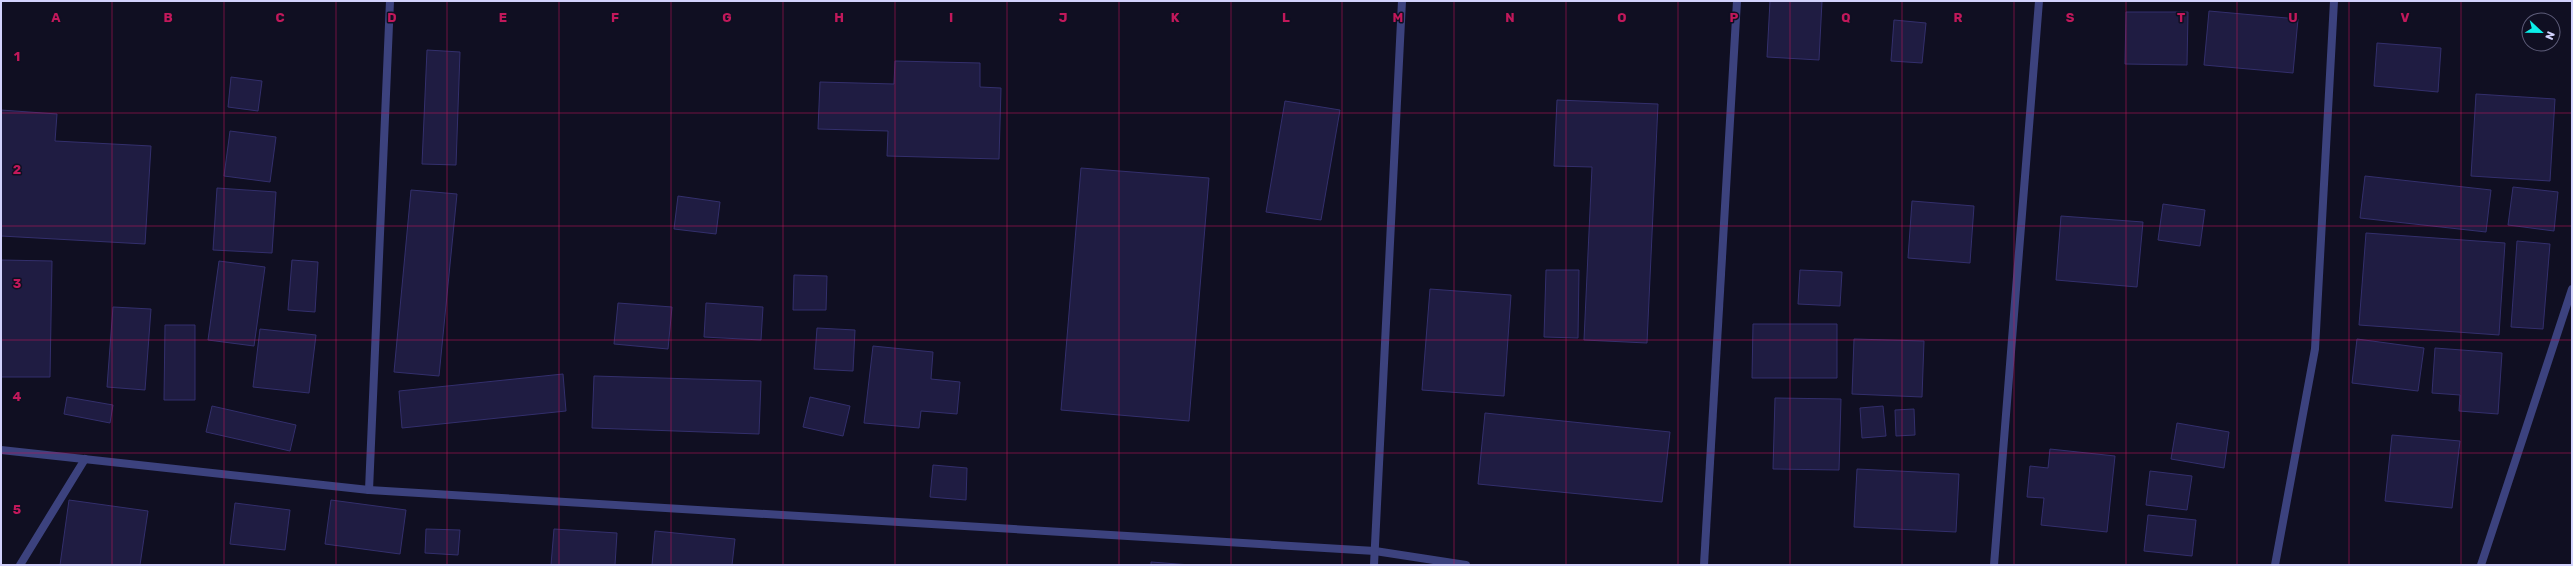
<svg xmlns="http://www.w3.org/2000/svg" width="2573" height="566" font-family="Rubik,sans-serif">
  <style>
    .building { fill: #1f1c42; stroke: #332f6c }
    .lines { fill: none; stroke-linecap: round; stroke-linejoin: round }
    .street { stroke: #3c427e; stroke-width: 8 }
    .grid { fill: none; stroke: #c2185b; stroke-width: 1; stroke-opacity: 0.55 }
    .grid-label { font-size: 13px; text-anchor: middle; font-weight: bold; fill: #c2185b; stroke: #100f22; stroke-width: 3; stroke-linejoin: round; paint-order: stroke }
  </style>
  <rect width="100%" height="100%" fill="#100f22"/>
  <g class="building">
    <path d="M1770,1H1822L1819,60L1767,57Z"/>
    <path d="M2209,11L2298,19L2293,73L2204,65Z"/>
    <path d="M2126,12H2188L2187,65L2125,64Z"/>
    <path d="M1894,20L1926,23L1922,63L1891,61Z"/>
    <path d="M2377,43L2441,48L2438,92L2374,86Z"/>
    <path d="M427,50L460,52L456,165L422,164Z"/>
    <path d="M895,61L980,63V87L1001,88L999,159L887,156L888,131L818,129L820,82L894,84Z"/>
    <path d="M231,77L262,81L258,111L228,107Z"/>
    <path d="M2476,94L2555,99L2550,181L2471,176Z"/>
    <path d="M1557,100L1658,104L1647,343L1584,340L1592,167L1554,166Z"/>
    <path d="M1285,101L1340,110L1321,220L1266,212Z"/>
    <path d="M1,110L57,114L55,141L151,146L145,244L1,236Z"/>
    <path d="M230,131L276,137L270,182L224,176Z"/>
    <path d="M1081,168L1209,178L1189,421L1061,410Z"/>
    <path d="M2365,176L2491,190L2486,232L2360,218Z"/>
    <path d="M2513,187L2558,192L2554,231L2508,225Z"/>
    <path d="M217,188L276,192L272,253L213,250Z"/>
    <path d="M411,190L457,194L439,376L394,372Z"/>
    <path d="M678,196L720,202L716,234L674,229Z"/>
    <path d="M1912,201L1974,206L1970,263L1908,258Z"/>
    <path d="M2163,204L2205,210L2200,246L2158,240Z"/>
    <path d="M2061,216L2143,222L2137,287L2056,280Z"/>
    <path d="M2366,233L2505,243L2499,335L2359,325Z"/>
    <path d="M2517,241L2550,244L2543,329L2511,327Z"/>
    <path d="M1,260L52,261L50,377H1Z"/>
    <path d="M292,260L318,262L315,312L288,310Z"/>
    <path d="M219,261L265,267L254,346L208,340Z"/>
    <path d="M1546,270H1579L1578,338L1544,337Z"/>
    <path d="M1800,270L1842,272L1840,306L1798,304Z"/>
    <path d="M794,275L827,276L826,310H793Z"/>
    <path d="M1430,289L1511,295L1504,396L1422,390Z"/>
    <path d="M618,303L672,307L668,349L614,344Z"/>
    <path d="M706,303L763,307L761,340L704,337Z"/>
    <path d="M113,307L151,309L145,390L107,387Z"/>
    <path d="M1753,324H1837V378H1752Z"/>
    <path d="M165,325H195V400H164Z"/>
    <path d="M817,328L855,330L853,371L814,369Z"/>
    <path d="M260,329L316,335L309,393L253,387Z"/>
    <path d="M1854,339L1924,341L1922,397L1852,394Z"/>
    <path d="M2357,339L2424,348L2418,391L2352,383Z"/>
    <path d="M873,346L933,352L931,379L960,382L957,414L921,411L919,428L864,423Z"/>
    <path d="M2435,348L2502,353L2498,414L2459,411L2460,395L2432,393Z"/>
    <path d="M563,374L566,411L402,428L399,391Z"/>
    <path d="M594,376L761,381L759,434L592,428Z"/>
    <path d="M67,397L113,405L110,423L64,414Z"/>
    <path d="M810,397L850,406L843,436L803,427Z"/>
    <path d="M1775,398L1841,399L1839,470L1773,469Z"/>
    <path d="M212,406L296,425L290,451L206,432Z"/>
    <path d="M1883,406L1886,436L1862,438L1860,408Z"/>
    <path d="M1914,409L1915,435L1896,436L1895,410Z"/>
    <path d="M1485,413L1670,432L1662,502L1478,484Z"/>
    <path d="M2177,423L2229,432L2224,468L2171,459Z"/>
    <path d="M2392,435L2460,441L2452,508L2385,501Z"/>
    <path d="M2050,449L2115,456L2107,532L2041,525L2044,498L2027,497L2030,466L2048,468Z"/>
    <path d="M933,465L967,468L966,500L930,497Z"/>
    <path d="M1857,469L1959,474L1956,532L1854,527Z"/>
    <path d="M2150,471L2192,476L2187,510L2146,505Z"/>
    <path d="M69,500L148,511L140,565H60Z"/>
    <path d="M331,500L406,510L400,554L325,544Z"/>
    <path d="M235,503L290,510L285,550L230,544Z"/>
    <path d="M2148,515L2196,520L2192,556L2144,551Z"/>
    <path d="M426,529L460,530L458,555L425,553Z"/>
    <path d="M554,529L617,533L615,565H551Z"/>
    <path d="M655,531L735,539L732,565H652Z"/>
    <path d="M1151,562L1191,565H1151Z"/>
  </g>
  <g class="lines">
    <g class="street">
      <path d="M1,450L369,490L1375,551L1466,565"/>
      <path d="M369,490L390,1"/>
      <path d="M20,565L85,459"/>
      <path d="M1374,565L1402,1"/>
      <path d="M1704,565L1737,1"/>
      <path d="M1994,565L2039,1"/>
      <path d="M2275,565L2315,349L2334,1"/>
      <path d="M2481,565L2572,289"/>
    </g>
  </g>
  <path class="grid" d="M112,1V565M224,1V565M336,1V565M447,1V565M559,1V565M671,1V565M783,1V565M895,1V565M1007,1V565M1119,1V565M1231,1V565M1342,1V565M1454,1V565M1566,1V565M1678,1V565M1790,1V565M1902,1V565M2014,1V565M2126,1V565M2237,1V565M2349,1V565M2461,1V565M1,113H2572M1,226H2572M1,340H2572M1,453H2572"/>
  <g class="grid-label">
    <text x="56" y="22">A</text>
    <text x="168" y="22">B</text>
    <text x="280" y="22">C</text>
    <text x="392" y="22">D</text>
    <text x="503" y="22">E</text>
    <text x="615" y="22">F</text>
    <text x="727" y="22">G</text>
    <text x="839" y="22">H</text>
    <text x="951" y="22">I</text>
    <text x="1063" y="22">J</text>
    <text x="1175" y="22">K</text>
    <text x="1286" y="22">L</text>
    <text x="1398" y="22">M</text>
    <text x="1510" y="22">N</text>
    <text x="1622" y="22">O</text>
    <text x="1734" y="22">P</text>
    <text x="1846" y="22">Q</text>
    <text x="1958" y="22">R</text>
    <text x="2070" y="22">S</text>
    <text x="2181" y="22">T</text>
    <text x="2293" y="22">U</text>
    <text x="2405" y="22">V</text>
    <text x="17" y="61">1</text>
    <text x="17" y="174">2</text>
    <text x="17" y="288">3</text>
    <text x="17" y="401">4</text>
    <text x="17" y="514">5</text>
  </g>
  <rect width="2573" height="566" fill="none" stroke="#d2d2fd" stroke-width="4"/>
  <g transform="translate(2541 32) rotate(112)"><circle r="19" fill="#100f22" stroke="#5e5d7a"/>
  <path d="M0-3L7 15L0 10L-7 15Z" fill="#0cefe9"/>
  <text y="-6" font-size="11" font-weight="bold" text-anchor="middle" fill="#d2d2fd">N</text>
  </g>
</svg>
